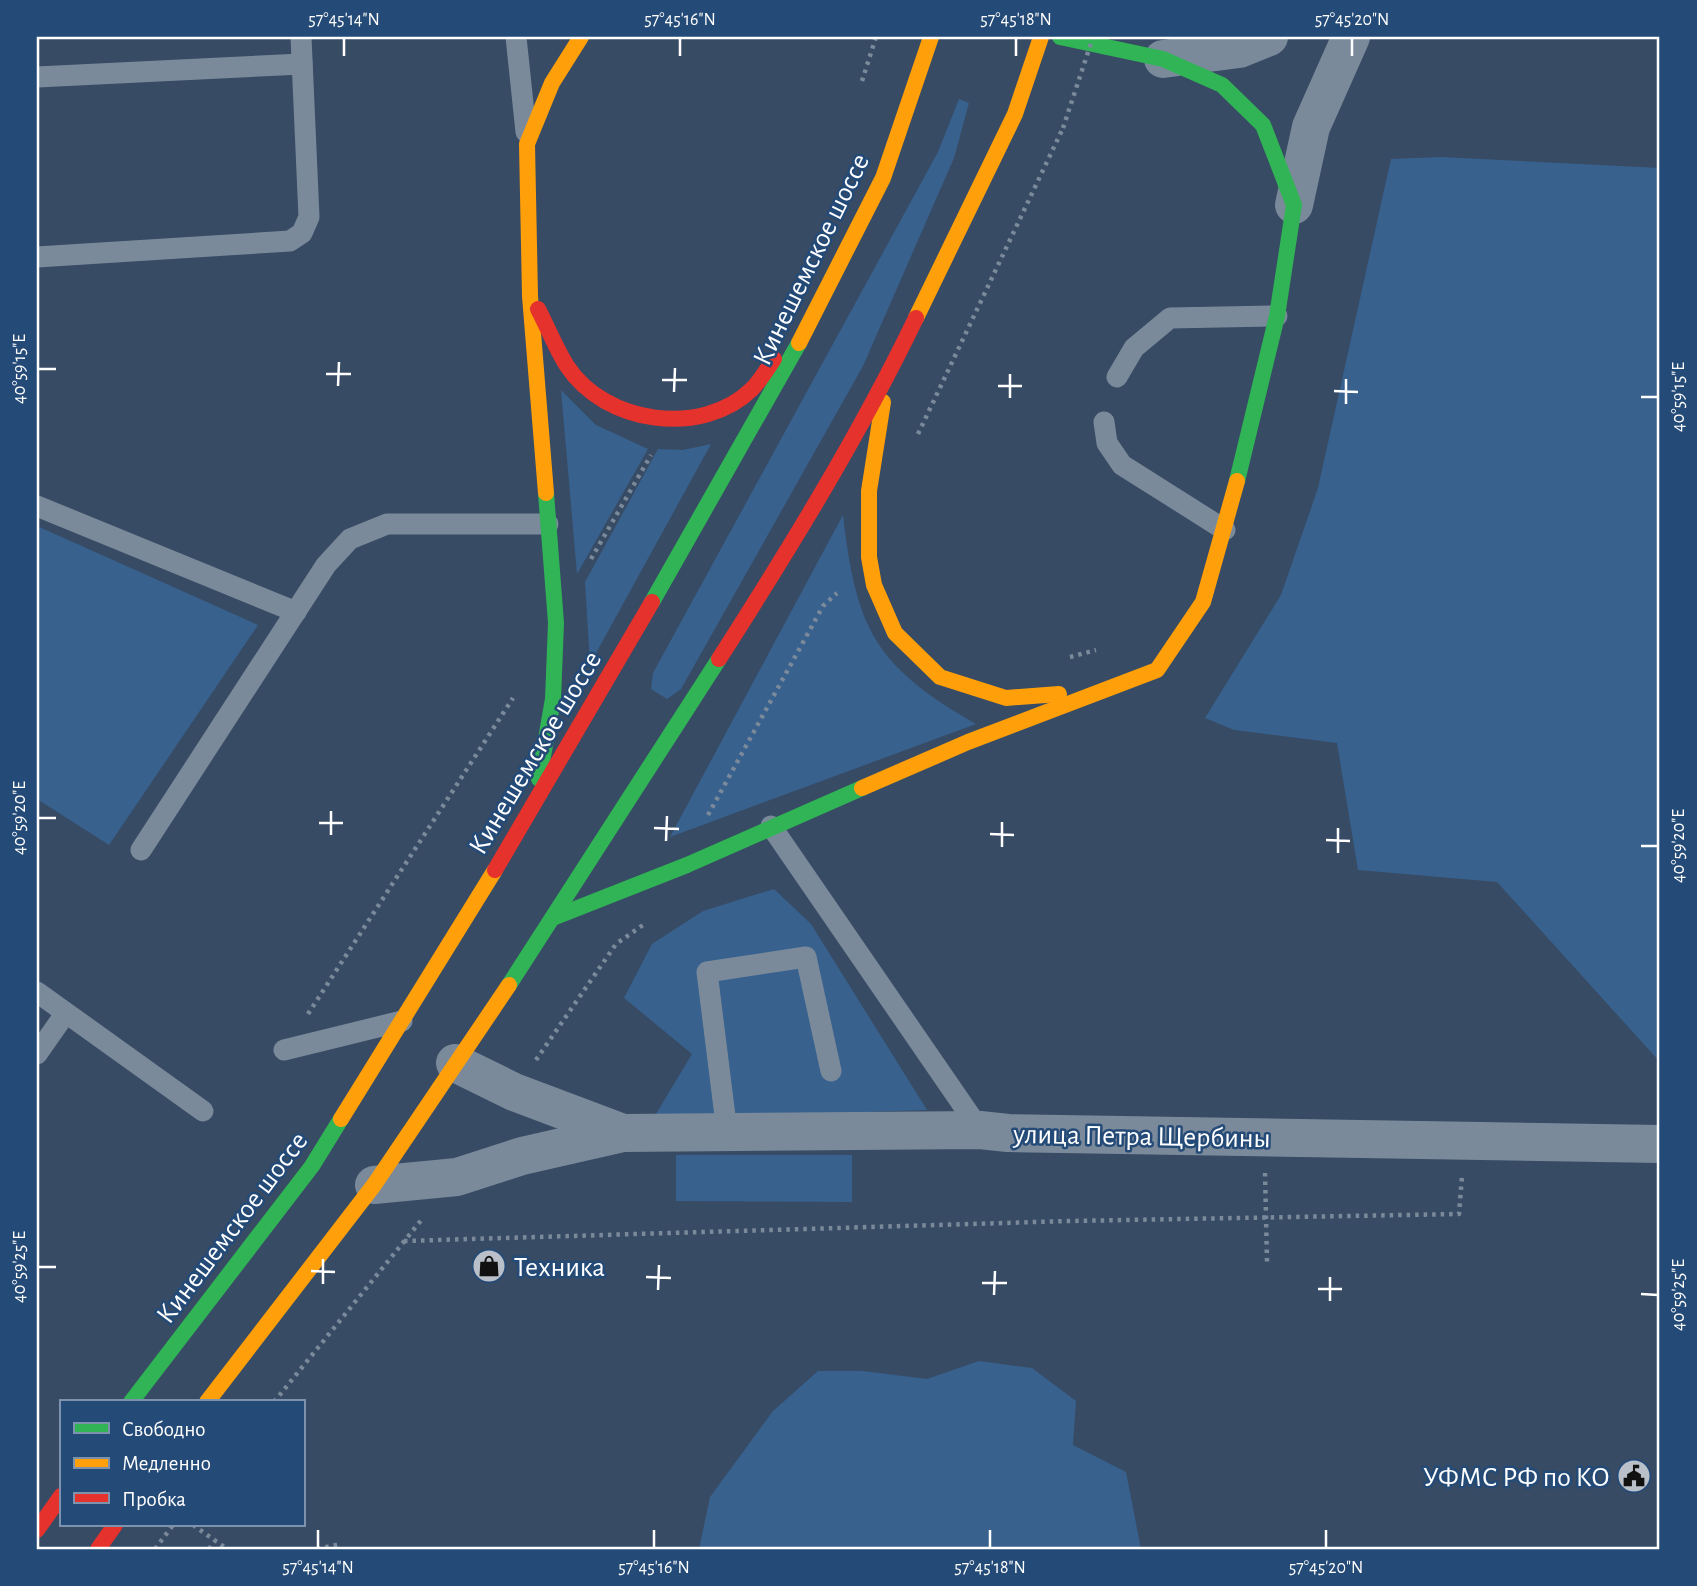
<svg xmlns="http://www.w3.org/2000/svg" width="1697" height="1586" font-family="'Alegreya Sans',sans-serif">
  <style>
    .green { fill: #38618e }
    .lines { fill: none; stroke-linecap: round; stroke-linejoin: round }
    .path { stroke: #7b8a9b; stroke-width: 4.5; stroke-dasharray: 3.5 5; stroke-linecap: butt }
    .lane { stroke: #7b8a9b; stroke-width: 21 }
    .street { stroke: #7b8a9b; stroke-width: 38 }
    .fast { stroke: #30b455; stroke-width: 16 }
    .slow { stroke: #ff9f0a; stroke-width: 16 }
    .jam { stroke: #e5322d; stroke-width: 16 }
    .path-bridge { stroke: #7b8a9b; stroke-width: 4.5; stroke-dasharray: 3.5 5; stroke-linecap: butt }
    .ticks { fill: none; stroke: #fff; stroke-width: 2.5 }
    .labels { text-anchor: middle; stroke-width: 5; stroke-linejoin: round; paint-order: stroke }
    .street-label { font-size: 28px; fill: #fff; stroke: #244a77 }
    .poi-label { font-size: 28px; fill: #fff; stroke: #244a77; text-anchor: start }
    .neatline { fill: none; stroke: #fff; stroke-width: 2.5 }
    .ticks-label { font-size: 18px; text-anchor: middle; fill: #fff }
  </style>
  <rect width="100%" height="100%" fill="#374b64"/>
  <g class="green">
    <path d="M959,99L969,103L954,158L863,366L681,689L667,699L651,689L653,673L938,152Z"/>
    <path d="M1441,157L1660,168V1062L1497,882L1358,870L1337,743L1234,730L1205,718L1281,595L1318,488L1391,159Z"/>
    <path d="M561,390L596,425L648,449L577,574Z"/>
    <path d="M711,444L590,664L585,582L658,449L683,450Z"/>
    <path d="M843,515C856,629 875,666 976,724L670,837Z"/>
    <path d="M37,526L258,625L109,845L37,799Z"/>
    <path d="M774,889L811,924L927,1110L653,1119L692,1054L624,998L652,944L703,911Z"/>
    <path d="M676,1155H852V1202L676,1201Z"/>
    <path d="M979,1361L1032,1368L1076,1401L1073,1445L1126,1472L1141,1549H699L710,1497L773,1411L818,1371H863L927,1379Z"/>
  </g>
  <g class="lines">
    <g class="path">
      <path d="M862,81L876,37"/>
      <path d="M918,434L1063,128"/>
      <path d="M591,559L651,455"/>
      <path d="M1070,657L1096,650"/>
      <path d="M708,815L823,606L837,593"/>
      <path d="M308,1014L513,698"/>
      <path d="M536,1060L616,944L643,925"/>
      <path d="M1265,1173L1267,1262"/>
      <path d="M404,1241L1070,1221L1459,1214L1462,1176"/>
      <path d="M274,1402L423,1218"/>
      <path d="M193,1525L227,1549"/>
      <path d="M155,1549L173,1525"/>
      <path d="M209,1549L215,1541"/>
      <path d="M317,1549L341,1544"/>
    </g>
    <g class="lane">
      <path d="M516,37L526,132"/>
      <path d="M37,77L302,64"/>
      <path d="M37,257L290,241L302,233L309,217L301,37"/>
      <path d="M1117,377L1134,348L1170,318L1277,316"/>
      <path d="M1104,422L1107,443L1122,465L1225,530"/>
      <path d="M37,506L296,612"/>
      <path d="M771,826L980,1130"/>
      <path d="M141,850L326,565L350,539L387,524H548"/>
      <path d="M37,992L203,1111"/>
      <path d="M284,1050L402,1021"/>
      <path d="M37,1054L65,1014"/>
      <path d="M727,1132L707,972L806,957L831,1071"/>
    </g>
    <g class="street">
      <path d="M1163,59L1239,49L1269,37"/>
      <path d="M1294,205L1311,127L1351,37"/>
      <path d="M455,1063L514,1092L623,1133"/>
      <path d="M374,1185L457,1177L522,1156L623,1133L980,1130L1008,1133L1660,1144"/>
    </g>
    <g class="fast">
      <path d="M1060,37L1163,59L1222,85L1263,125L1294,205L1277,316L1237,481"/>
      <path d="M652,602L799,343"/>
      <path d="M539,779L553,699L556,623L546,493"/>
      <path d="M555,917L687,865L862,788"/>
      <path d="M509,985L719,659"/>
      <path d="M131,1402L312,1166L341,1119"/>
    </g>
    <g class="slow">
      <path d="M916,318L1015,114L1041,37"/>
      <path d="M799,343L883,178L931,37"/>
      <path d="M883,402L869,491V557L874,585L895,633L940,677L1006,698L1059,694"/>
      <path d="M546,493L530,296L527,144L552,83L581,37"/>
      <path d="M862,788L968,742L1157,670L1203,602L1237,481"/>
      <path d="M341,1119L495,870"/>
      <path d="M207,1402L374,1185L509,985"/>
    </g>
    <g class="jam">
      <path d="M538,309C548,328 556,349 567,366C605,424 702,438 752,389C760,381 767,369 774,359"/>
      <path d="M719,659C790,548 859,436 916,318"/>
      <path d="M495,870L652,602"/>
      <path d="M37,1530L61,1496"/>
      <path d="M98,1549L115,1525"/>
    </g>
    <path class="path-bridge" d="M1063,128L1093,37"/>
  </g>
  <path class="ticks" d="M344,56V38M680,56V38M1016,56V38M1352,56V38M38,369H56M326,374H351M662,380H687M338,386L339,362M998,386H1022M1334,391L1358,392M674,392L675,368M1641,397H1658M1010,398V374M1346,404V379M38,818H56M319,823H343M654,828L679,829M990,834L1014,835M331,835V811M1326,840L1350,841M666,841L667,816M1641,846H1658M1002,847V822M1338,853V828M38,1267H56M311,1271L335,1272M646,1277L671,1278M982,1283H1007M323,1284V1259M1318,1289H1342M658,1290L659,1265M1641,1294L1658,1295M994,1295L995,1271M1330,1301V1277M318,1548V1530M654,1548V1530M990,1548V1530M1326,1548V1530"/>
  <defs>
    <symbol id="shop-disc" viewBox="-11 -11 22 22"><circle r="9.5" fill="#b9c0c9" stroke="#244a77"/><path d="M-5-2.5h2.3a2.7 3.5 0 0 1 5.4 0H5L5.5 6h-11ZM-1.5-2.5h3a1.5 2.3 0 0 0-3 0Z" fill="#111"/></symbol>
    <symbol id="civic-disc" viewBox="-11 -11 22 22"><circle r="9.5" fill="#b9c0c9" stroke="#244a77"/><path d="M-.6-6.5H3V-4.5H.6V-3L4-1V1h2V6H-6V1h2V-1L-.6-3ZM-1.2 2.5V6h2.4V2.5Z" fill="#111"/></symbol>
  </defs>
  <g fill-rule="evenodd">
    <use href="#shop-disc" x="470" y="1247" width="38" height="38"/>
    <use href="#civic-disc" x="1615" y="1457" width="38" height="38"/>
  </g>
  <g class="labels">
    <g class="street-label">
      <text transform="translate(810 259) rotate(-64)" y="10">Кинешемское шоссе</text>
      <text transform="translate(534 752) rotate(-59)" y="10">Кинешемское шоссе</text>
      <text transform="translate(1142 1135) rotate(1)" y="10">улица Петра Щербины</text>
      <text transform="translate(231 1227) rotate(-53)" y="10">Кинешемское шоссе</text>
    </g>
    <g class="poi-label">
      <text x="514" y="1276">Техника</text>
      <text x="1610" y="1486" text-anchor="end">УФМС РФ по КО</text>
    </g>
  </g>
  <rect width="1697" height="1586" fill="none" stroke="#244a77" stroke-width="77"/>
  <rect x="60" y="1400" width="245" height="126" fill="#244a77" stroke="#7c92ad" stroke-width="2"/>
  <rect x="74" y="1423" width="35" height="10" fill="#30b455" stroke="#7c92ad" stroke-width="2"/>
  <text x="122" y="1436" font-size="21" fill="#ffffff">Свободно</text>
  <rect x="74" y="1458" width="35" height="10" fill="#ff9f0a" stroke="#7c92ad" stroke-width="2"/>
  <text x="122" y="1470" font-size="21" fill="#ffffff">Медленно</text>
  <rect x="74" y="1493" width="35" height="10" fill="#e5322d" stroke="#7c92ad" stroke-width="2"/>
  <text x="122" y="1506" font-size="21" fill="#ffffff">Пробка</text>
  <rect x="38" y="38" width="1620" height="1510" class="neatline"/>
  <g class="ticks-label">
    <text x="344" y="25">57°45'14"N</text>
    <text x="680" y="25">57°45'16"N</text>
    <text x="1016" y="25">57°45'18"N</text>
    <text x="1352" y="25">57°45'20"N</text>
    <text transform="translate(19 369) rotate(-90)" y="6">40°59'15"E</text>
    <text transform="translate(1678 397) rotate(-90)" y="6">40°59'15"E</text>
    <text transform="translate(19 818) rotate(-90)" y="6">40°59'20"E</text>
    <text transform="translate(1678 846) rotate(-90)" y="6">40°59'20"E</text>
    <text transform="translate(19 1267) rotate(-90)" y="6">40°59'25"E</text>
    <text transform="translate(1678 1295) rotate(-90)" y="6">40°59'25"E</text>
    <text x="318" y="1573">57°45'14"N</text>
    <text x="654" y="1573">57°45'16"N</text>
    <text x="990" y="1573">57°45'18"N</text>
    <text x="1326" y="1573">57°45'20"N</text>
  </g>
</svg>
